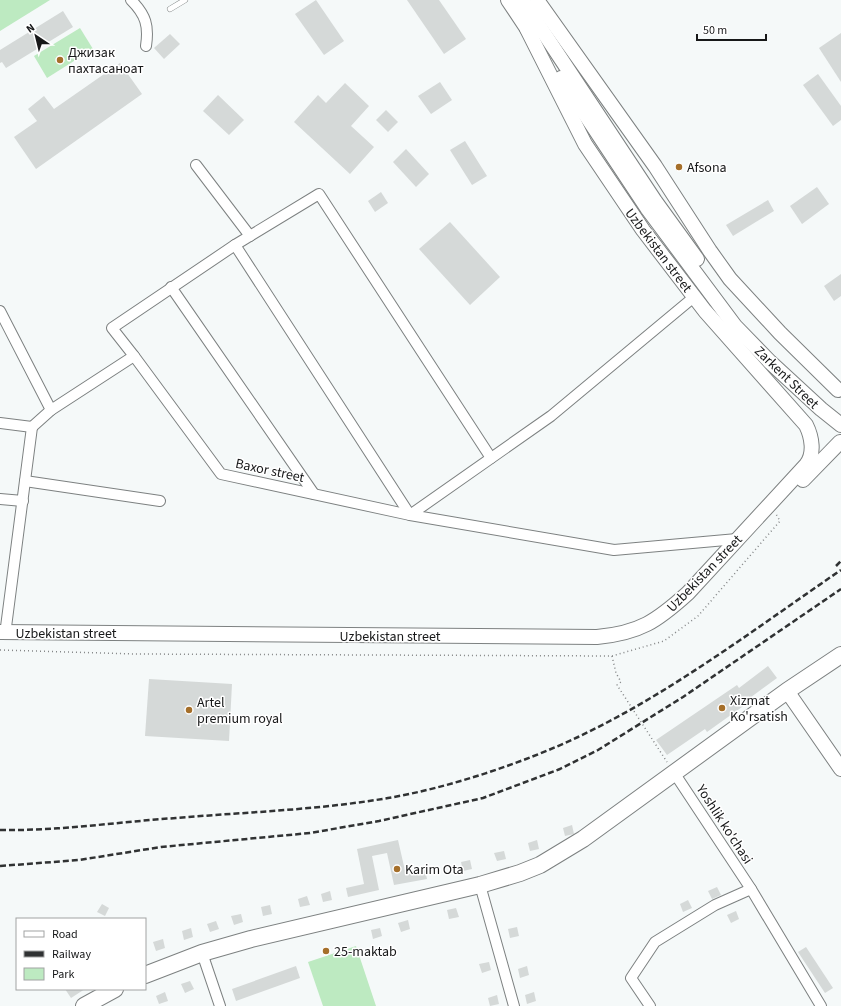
<svg xmlns="http://www.w3.org/2000/svg" width="841" height="1006" font-family="'Source Sans 3',sans-serif">
  <style>
    .green { fill: #bdeac1 }
    .building { fill: #d5d9d8 }
    .lines { fill: none; stroke-linecap: round; stroke-linejoin: round }
    .service-casing { stroke: #7d8181; stroke-width: 6 }
    .minor-casing { stroke: #7d8181; stroke-width: 12 }
    .secondary-casing { stroke: #7d8181; stroke-width: 16 }
    .primary-casing { stroke: #7d8181; stroke-width: 18 }
    .path { stroke: #848687; stroke-width: 1.5; stroke-dasharray: 1 3; stroke-linecap: butt }
    .service { stroke: #fff; stroke-width: 5 }
    .minor { stroke: #fff; stroke-width: 10 }
    .secondary { stroke: #fff; stroke-width: 14 }
    .primary { stroke: #fff; stroke-width: 16 }
    .rail { stroke: #303233; stroke-width: 2.5; stroke-dasharray: 6 3; stroke-linecap: butt }
    .poi-dot { fill: #a56f2a; stroke: #fff; stroke-width: 1.5 }
    .labels { text-anchor: middle; stroke-width: 3; stroke-linejoin: round; paint-order: stroke }
    .poi-label { font-size: 14px; fill: #171819; stroke: #fff; text-anchor: start }
    .street-label { font-size: 14px; fill: #171819; stroke: #fff }
  </style>
  <rect width="100%" height="100%" fill="#f5f9f9"/>
  <g class="green">
    <path d="M0,0H50L0,31Z"/>
    <path d="M80,28L93,49L47,78L34,56Z"/>
    <path d="M356,946L376,1006H323L308,962Z"/>
  </g>
  <g class="building">
    <path d="M316,0L344,41L324,55L295,14Z"/>
    <path d="M407,0H439L466,39L444,54Z"/>
    <path d="M63,11L73,27L6,68L2,62L0,63V50Z"/>
    <path d="M841,33V82L819,48Z"/>
    <path d="M170,34L180,44L164,59L154,48Z"/>
    <path d="M120,63L142,94L36,169L14,137L37,121L28,109L44,96L54,109Z"/>
    <path d="M818,74L841,106V120L833,126L803,85Z"/>
    <path d="M440,82L452,100L431,114L418,96Z"/>
    <path d="M345,83L369,106L351,126L374,147L350,174L294,122L318,95L326,103Z"/>
    <path d="M218,95L244,120L229,135L203,111Z"/>
    <path d="M386,110L398,122L388,132L376,120Z"/>
    <path d="M465,141L487,176L472,185L450,150Z"/>
    <path d="M406,149L429,174L416,187L393,162Z"/>
    <path d="M817,187L829,204L802,224L790,206Z"/>
    <path d="M381,192L388,203L375,212L368,201Z"/>
    <path d="M768,200L774,211L733,236L726,225Z"/>
    <path d="M450,222L500,277L470,305L419,249Z"/>
    <path d="M841,274V296L834,301L824,286Z"/>
    <path d="M768,666L777,678L747,700L749,702L707,732L705,729L667,755L656,740L737,685L739,688Z"/>
    <path d="M149,679L232,684L229,741L145,736Z"/>
    <path d="M572,825L574,834L565,836L563,828Z"/>
    <path d="M398,840L406,875L425,870L427,879L394,885L387,853L372,856L379,890L348,897L346,888L364,884L357,849Z"/>
    <path d="M537,840L539,849L530,851L528,843Z"/>
    <path d="M504,851L506,859L497,861L494,853Z"/>
    <path d="M470,860L472,869L463,871L461,862Z"/>
    <path d="M717,887L721,895L712,899L708,891Z"/>
    <path d="M330,891L332,900L323,902L321,894Z"/>
    <path d="M307,896L310,905L300,907L298,899Z"/>
    <path d="M688,900L692,908L683,912L680,904Z"/>
    <path d="M102,904L109,908L105,916L97,912Z"/>
    <path d="M270,905L272,914L263,916L261,907Z"/>
    <path d="M456,908L459,917L449,919L447,910Z"/>
    <path d="M736,911L739,919L731,923L727,915Z"/>
    <path d="M241,914L243,922L234,925L231,916Z"/>
    <path d="M408,920L410,929L401,932L398,923Z"/>
    <path d="M216,921L219,929L210,932L207,924Z"/>
    <path d="M517,927L519,936L510,938L508,929Z"/>
    <path d="M191,928L193,937L184,940L182,931Z"/>
    <path d="M380,928L382,936L373,939L371,930Z"/>
    <path d="M163,939L165,948L156,951L153,942Z"/>
    <path d="M806,947L833,988L825,993L798,952Z"/>
    <path d="M489,962L491,970L482,973L479,964Z"/>
    <path d="M296,966L300,978L236,1001L232,989Z"/>
    <path d="M527,966L529,975L520,978L518,969Z"/>
    <path d="M190,981L194,989L185,993L181,984Z"/>
    <path d="M65,989H85L71,998Z"/>
    <path d="M165,992L168,1001L159,1004L156,996Z"/>
    <path d="M534,992L536,1001L527,1004L525,995Z"/>
    <path d="M497,995L499,1004L490,1006L488,998Z"/>
  </g>
  <g class="lines">
    <defs>
      <path id="service" d="M170,9L185,0"/>
      <g id="minor">
        <path d="M131,0C146,15 149,26 146,46"/>
        <path d="M196,165L250,236"/>
        <path d="M171,287L314,494"/>
        <path d="M0,311L51,410L32,427"/>
        <path d="M134,356L221,474L410,515L551,416L694,297"/>
        <path d="M51,410L134,356L112,328L235,245"/>
        <path d="M0,423L32,427"/>
        <path d="M491,458L319,194L235,245L410,515L614,550L737,539"/>
        <path d="M25,481L160,501"/>
        <path d="M0,499L23,501"/>
        <path d="M7,632L6,627L32,427"/>
        <path d="M675,774L751,889"/>
        <path d="M480,885L514,1006"/>
        <path d="M202,953L220,1006"/>
        <path d="M650,1006L631,978L655,942L715,905L751,889L821,1006"/>
      </g>
      <g id="secondary">
        <path d="M508,0L532,36"/>
        <path d="M522,0L655,201L697,259"/>
        <path d="M537,0L655,166L710,251L730,279L780,333L838,390"/>
        <path d="M561,78L647,208L735,326L770,362L821,409L841,425"/>
        <path d="M803,480L840,442"/>
        <path d="M0,632L597,637C640,633 657,621 688,593L806,465C815,454 812,437 806,425L705,311L643,230L585,144L527,29"/>
        <path d="M787,691L841,769"/>
      </g>
      <g id="primary">
        <path d="M145,975L202,953L251,939L480,885L520,873L540,865L583,839L787,691L841,655"/>
        <path d="M84,1006L115,989"/>
      </g>
    </defs>
    <use href="#service" class="service-casing"/>
    <use href="#minor" class="minor-casing"/>
    <use href="#secondary" class="secondary-casing"/>
    <use href="#primary" class="primary-casing"/>
    <g class="path">
      <path d="M0,650L135,654L612,656L664,641L698,616L780,521L776,514"/>
      <path d="M612,656L616,673L621,682L617,685L667,762"/>
    </g>
    <use href="#service" class="service"/>
    <use href="#minor" class="minor"/>
    <use href="#secondary" class="secondary"/>
    <use href="#primary" class="primary"/>
    <g class="rail">
      <path d="M836,566L841,561"/>
      <path d="M0,830C59,831 117,822 176,818C247,812 318,810 388,798C448,788 523,763 578,737C671,693 756,628 841,570"/>
      <path d="M0,866L79,860L161,847L310,833L379,821L483,798L560,769L598,750L683,697L841,589"/>
    </g>
  </g>
  <g class="poi-dot">
    <circle cx="60" cy="60" r="4"/>
    <circle cx="679" cy="167" r="4"/>
    <circle cx="722" cy="708" r="4"/>
    <circle cx="189" cy="710" r="4"/>
    <circle cx="397" cy="869" r="4"/>
    <circle cx="326" cy="951" r="4"/>
  </g>
  <g class="labels">
    <g class="poi-label">
      <text x="68" y="57">Джизак<tspan x="68" dy="16">пахтасаноат</tspan></text>
      <text x="687" y="172">Afsona</text>
      <text x="730" y="705">Xizmat<tspan x="730" dy="16">Ko'rsatish</tspan></text>
      <text x="197" y="707">Artel<tspan x="197" dy="16">premium royal</tspan></text>
      <text x="405" y="874">Karim Ota</text>
      <text x="334" y="956">25-maktab</text>
    </g>
    <g class="street-label">
      <text transform="translate(659 250) rotate(53)" y="5">Uzbekistan street</text>
      <text transform="translate(787 377) rotate(44)" y="5">Zarkent Street</text>
      <text transform="translate(270 470) rotate(12)" y="5">Baxor street</text>
      <text transform="translate(704 573) rotate(-46)" y="5">Uzbekistan street</text>
      <text x="66" y="638">Uzbekistan street</text>
      <text x="390" y="641">Uzbekistan street</text>
      <text transform="translate(725 824) rotate(57)" y="5">Yoshlik ko'chasi</text>
    </g>
  </g>
  <rect x="16" y="918" width="130" height="72" fill="#ffffff" stroke="#a2a3a3"/>
  <rect x="24" y="931" width="20" height="6" fill="#ffffff" stroke="#a2a3a3"/>
  <text x="52" y="938" font-size="12" fill="#171819">Road</text>
  <rect x="24" y="951" width="20" height="6" fill="#303233" stroke="#a2a3a3"/>
  <text x="52" y="958" font-size="12" fill="#171819">Railway</text>
  <rect x="24" y="968" width="20" height="12" fill="#bdeac1" stroke="#a2a3a3"/>
  <text x="52" y="978" font-size="12" fill="#171819">Park</text>
  <g transform="translate(36 36) rotate(325)" stroke="#ffffff" stroke-width="3" paint-order="stroke">
  <path d="M0-3L7 15L0 10L-7 15Z" fill="#171819"/>
  <text y="-6" font-size="11" font-weight="bold" text-anchor="middle" fill="#171819">N</text>
  </g>
  <path d="M697 34v6h69v-6" fill="none" stroke="#171819" stroke-width="2"/>
  <text x="703" y="34" font-size="12" fill="#171819" stroke="#ffffff" stroke-width="3" paint-order="stroke">50 m</text>
</svg>
